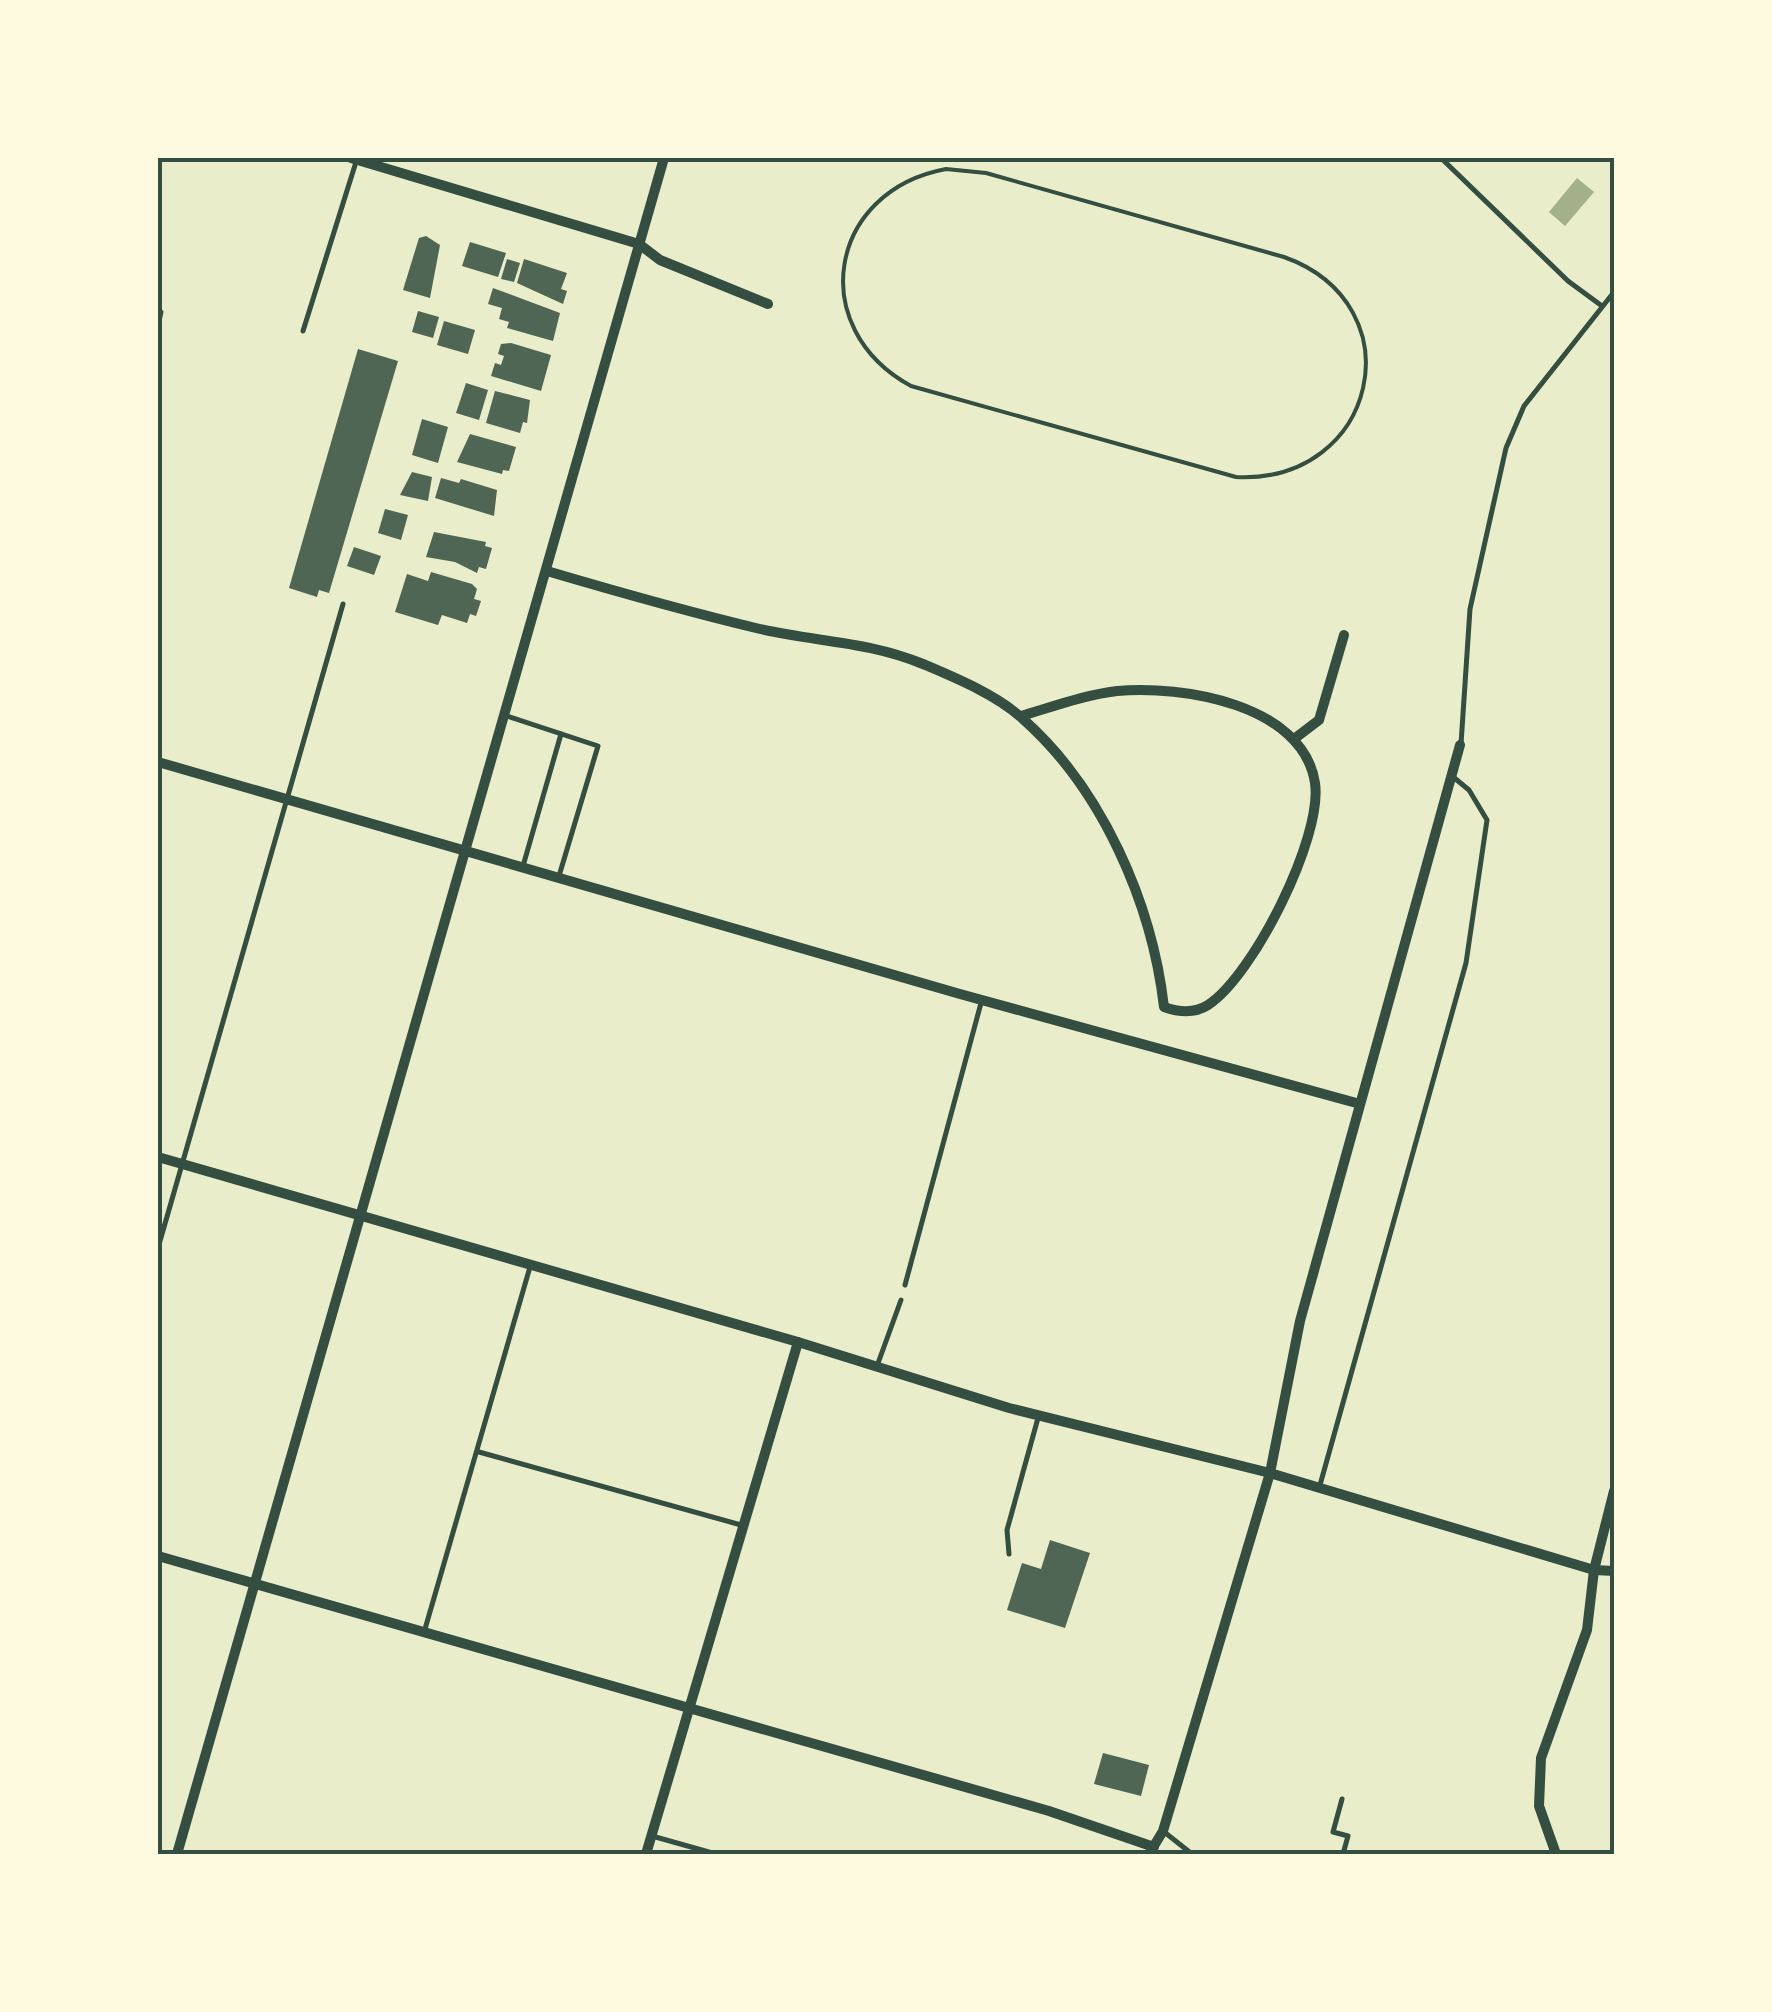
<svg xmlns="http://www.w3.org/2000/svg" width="1772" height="2012" font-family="Overpass,sans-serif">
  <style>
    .water { fill: #a3b18a }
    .building { fill: #4f6655 }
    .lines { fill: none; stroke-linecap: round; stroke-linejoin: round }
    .path { stroke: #344e41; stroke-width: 4 }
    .service { stroke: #344e41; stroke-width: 5 }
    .minor { stroke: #344e41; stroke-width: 10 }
    .neatline { fill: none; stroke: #344e41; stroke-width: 4 }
  </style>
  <rect width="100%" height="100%" fill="#e9edc9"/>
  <path class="water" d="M1577,178L1594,192L1565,226L1549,212Z"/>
  <g class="building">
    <path d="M426,236L440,245L430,298L403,290L419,238Z"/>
    <path d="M470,242L506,253L498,277L462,266Z"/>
    <path d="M507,259L520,263L514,282L501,279Z"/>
    <path d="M524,259L567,273L561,289L567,291L563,304L517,283Z"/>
    <path d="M493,288L560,313L553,341L507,328L509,322L499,319L502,308L488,304Z"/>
    <path d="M418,311L439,317L433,338L412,332Z"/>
    <path d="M444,321L475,330L468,354L437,345Z"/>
    <path d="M511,343L551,355L541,391L491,376L495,363L501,365L504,356L498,354L501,344Z"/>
    <path d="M358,349L398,361L329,593L319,590L317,597L289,588Z"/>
    <path d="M466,383L488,390L479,420L456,413Z"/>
    <path d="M495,391L530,400L527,423L523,422L520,433L486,423Z"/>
    <path d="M422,419L448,427L438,463L412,455Z"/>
    <path d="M470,434L516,447L509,471L503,470L502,474L457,462Z"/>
    <path d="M412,472L432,477L428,501L400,495Z"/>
    <path d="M441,478L459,483L461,479L497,490L494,516L435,498Z"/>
    <path d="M385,509L408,515L401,540L378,533Z"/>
    <path d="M434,532L486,542L485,546L492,548L486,569L479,567L477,573L455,562L426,557Z"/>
    <path d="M354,547L381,556L374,575L347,566Z"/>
    <path d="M431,572L472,584L477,589L474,599L481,601L476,616L470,614L467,623L442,615L438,625L395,612L407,574L428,581Z"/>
    <path d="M1050,1540L1090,1553L1065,1628L1007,1610L1022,1563L1041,1569Z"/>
    <path d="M1103,1753L1149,1765L1141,1796L1094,1784Z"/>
  </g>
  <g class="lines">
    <path class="path" d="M946,169L986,173L1284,257C1418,305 1377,484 1236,477L911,386C805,328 828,191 946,169Z"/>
    <g class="service">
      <path d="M1441,158L1568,281L1602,306"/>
      <path d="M158,311L161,312L158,326"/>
      <path d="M303,331L356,162"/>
      <path d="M507,716L598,746L559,876"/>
      <path d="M1461,744L1470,609L1506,448L1524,406L1614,292"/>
      <path d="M523,866L561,734"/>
      <path d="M158,1248L343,604"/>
      <path d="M905,1285L981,1003"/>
      <path d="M877,1366L901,1300"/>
      <path d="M479,1452L741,1525"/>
      <path d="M1320,1485L1466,963L1487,820L1469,790L1452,776"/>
      <path d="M1009,1554L1007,1530L1038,1418"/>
      <path d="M425,1629L530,1267"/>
      <path d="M1342,1799L1333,1832L1348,1836L1343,1854"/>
      <path d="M1163,1831L1192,1854"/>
      <path d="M652,1836L716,1854"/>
    </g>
    <g class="minor">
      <path d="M351,158L639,244L660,260L768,304"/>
      <path d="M547,571C618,592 689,612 760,629C816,642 867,641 923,664C956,678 997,695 1023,719C1102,789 1152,903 1164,1007C1178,1012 1194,1014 1208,1005C1253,976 1323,837 1315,783C1303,704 1182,685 1117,691C1084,695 1052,707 1021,716"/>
      <path d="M1294,739L1319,720L1344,635"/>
      <path d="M158,762L960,994L1360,1104"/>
      <path d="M158,1157L798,1342L1009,1408L1270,1473L1594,1570L1614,1571"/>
      <path d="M158,1556L1049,1811L1154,1847"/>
      <path d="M177,1854L664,158"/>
      <path d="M646,1854L798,1342"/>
      <path d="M1149,1854L1163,1831L1270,1473L1300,1321L1460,745"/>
      <path d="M1556,1854L1539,1806L1541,1758L1587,1630L1594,1570L1614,1491"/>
    </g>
  </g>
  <rect width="1772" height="2012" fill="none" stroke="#fefae0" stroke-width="320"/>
  <rect x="160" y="160" width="1452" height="1692" class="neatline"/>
</svg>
